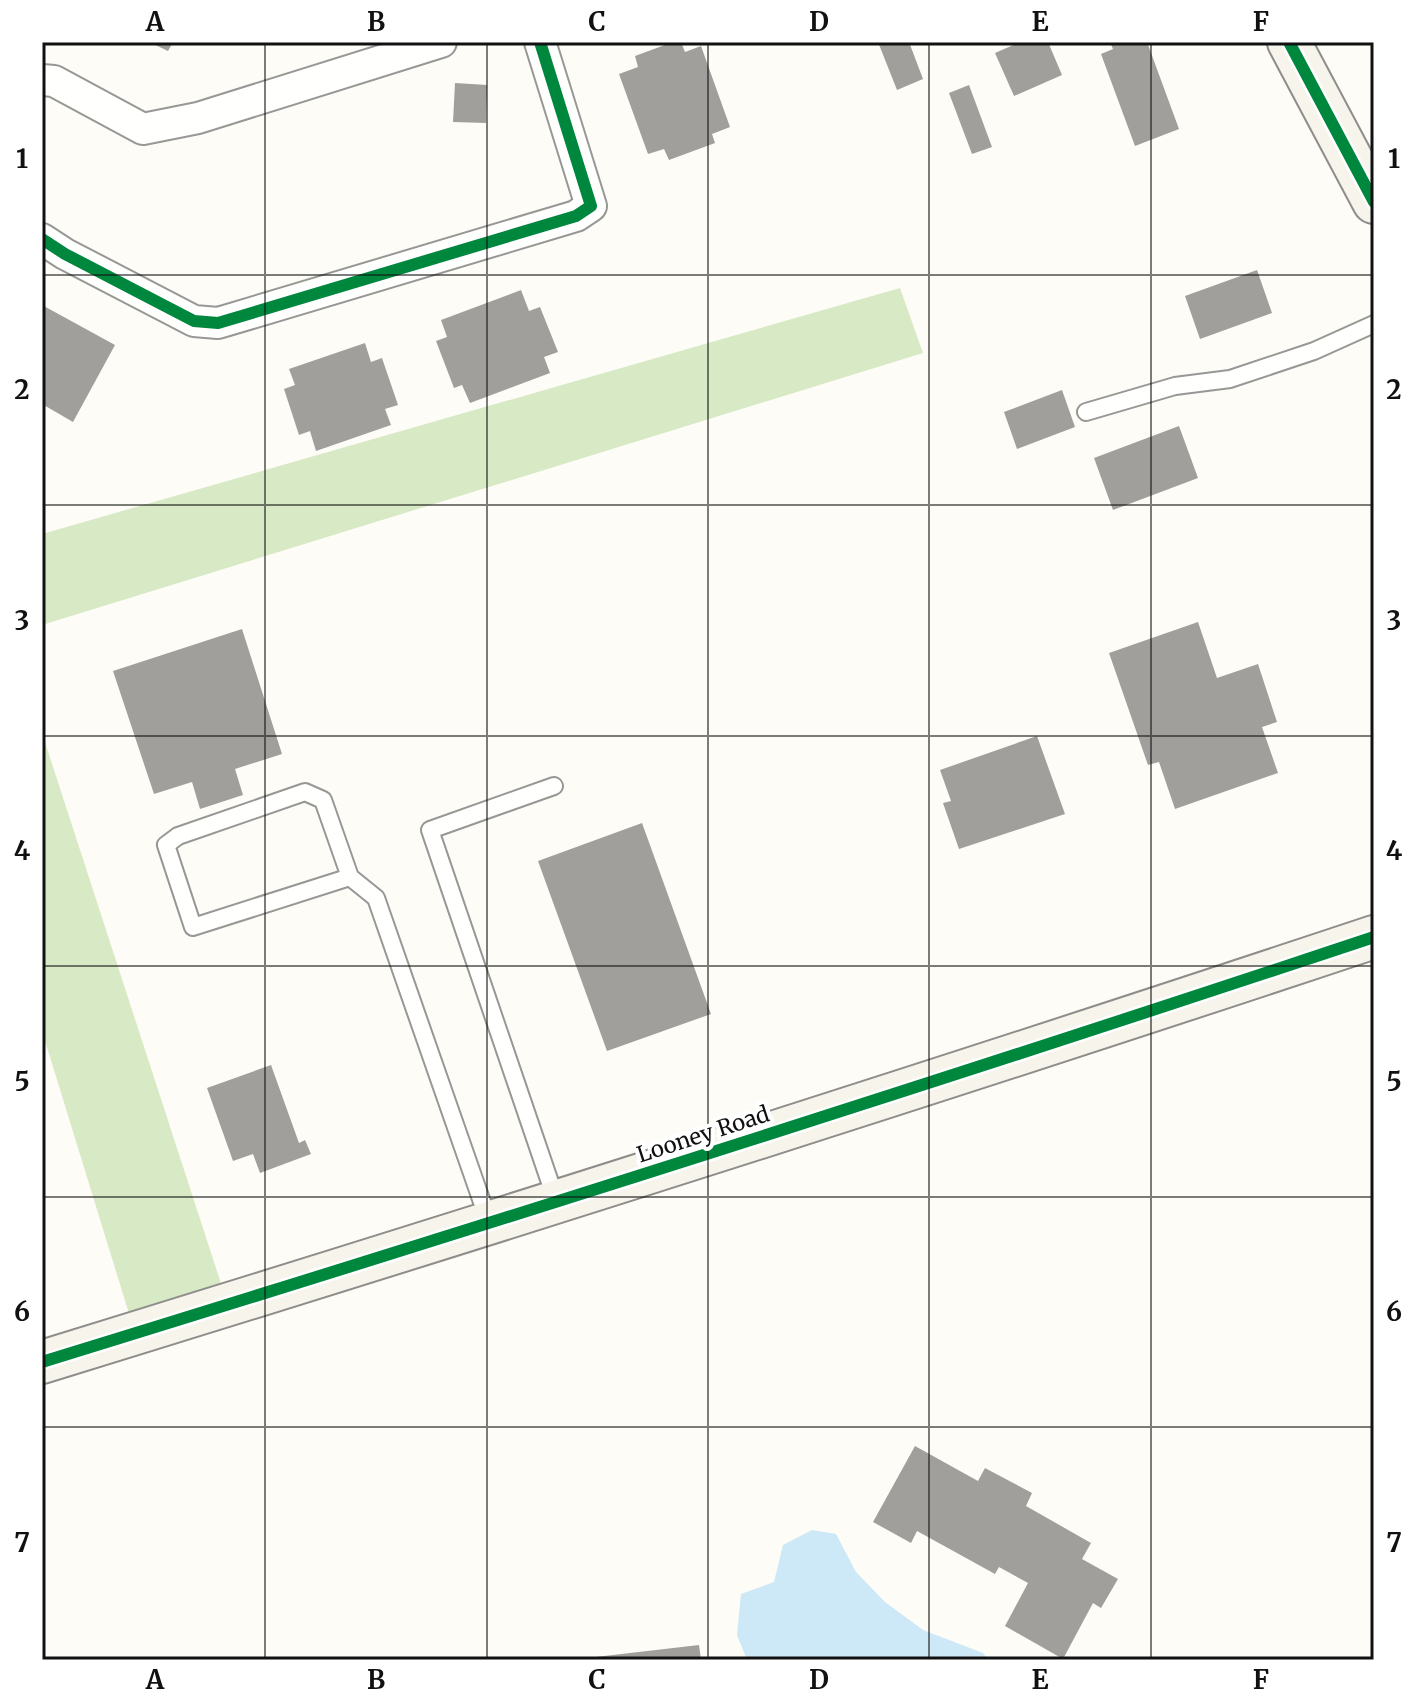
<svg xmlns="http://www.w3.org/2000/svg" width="1416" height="1702" font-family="Merriweather,serif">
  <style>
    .forest { fill: #d8eac5 }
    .water { fill: #cde8f7 }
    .building { fill: #a19f9c }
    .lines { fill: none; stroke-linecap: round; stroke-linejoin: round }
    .lane-casing { stroke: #979795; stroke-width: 20 }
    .street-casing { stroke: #979795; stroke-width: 34 }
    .secondary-casing { stroke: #8e8d8b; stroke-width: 46 }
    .lane { stroke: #fffffe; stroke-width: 16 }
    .street { stroke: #fffffe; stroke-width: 30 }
    .secondary { stroke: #f6f4eb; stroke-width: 42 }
    .cycleway-casing { stroke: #fff; stroke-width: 17 }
    .cycleway { stroke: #00873e; stroke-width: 12 }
    .grid { fill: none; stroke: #111; stroke-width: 2; stroke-opacity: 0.55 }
    .labels { text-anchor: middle; stroke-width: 8; stroke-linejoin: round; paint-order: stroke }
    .street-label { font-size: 22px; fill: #111; stroke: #fff }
    .neatline { fill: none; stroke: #111; stroke-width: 3 }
    .grid-label { font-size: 26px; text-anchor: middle; font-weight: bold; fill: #111 }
  </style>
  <rect width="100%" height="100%" fill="#fdfcf7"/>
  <g class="forest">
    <path d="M900,288L923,353L42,625V534Z"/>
    <path d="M42,733L228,1305L135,1333L42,1031Z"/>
  </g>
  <path class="water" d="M812,1530L836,1534L856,1572L885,1602L923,1630L983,1653L988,1660H747L737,1635L741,1594L774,1582L783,1545Z"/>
  <g class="building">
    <path d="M149,42H173L168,51Z"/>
    <path d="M673,42H681L685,52L701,46L730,127L712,134L715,143L669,160L664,149L648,154L619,74L638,67L635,56Z"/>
    <path d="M878,42H909L923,79L897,90Z"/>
    <path d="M1020,42H1048L1062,75L1014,96L995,53Z"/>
    <path d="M1110,42H1147L1179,129L1135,146L1101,54L1113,49Z"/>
    <path d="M455,83L487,85L486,123L453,122Z"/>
    <path d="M969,85L992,147L972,154L949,93Z"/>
    <path d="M1257,270L1272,313L1200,339L1185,296Z"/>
    <path d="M521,290L529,311L540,307L558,352L544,357L550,373L470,403L462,385L454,388L436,341L447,337L441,320Z"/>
    <path d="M42,305L115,345L73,422L42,404Z"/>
    <path d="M365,343L371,362L382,358L398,405L385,409L391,425L316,451L310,431L299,435L284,389L295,385L289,369Z"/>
    <path d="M1062,390L1075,427L1017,449L1004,412Z"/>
    <path d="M1179,426L1198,478L1113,510L1094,458Z"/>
    <path d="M1198,622L1217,678L1258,664L1277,722L1262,727L1278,773L1175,809L1159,762L1148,765L1109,653Z"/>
    <path d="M242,629L282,754L235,769L243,795L200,809L192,782L154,794L113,671Z"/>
    <path d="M1037,736L1065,814L959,849L943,803L951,801L940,770Z"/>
    <path d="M642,823L711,1014L607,1051L538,861Z"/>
    <path d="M271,1065L299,1143L305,1140L311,1154L260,1173L253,1154L233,1161L207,1088Z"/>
    <path d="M915,1446L978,1481L985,1468L1032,1493L1026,1506L1091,1543L1082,1559L1118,1579L1101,1608L1093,1603L1063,1659L1005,1626L1028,1583L999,1567L995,1574L917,1531L911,1543L873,1522Z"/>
    <path d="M699,1645L701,1660H587V1658Z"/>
  </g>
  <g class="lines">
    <defs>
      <g id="lane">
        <path d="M1086,412L1175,386L1230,379L1314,351L1374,324"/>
        <path d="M554,786L430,830L556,1200"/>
        <path d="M350,877L323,800L305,792L178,836L166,845L193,927L350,877L376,898L489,1222"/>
      </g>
      <g id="street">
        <path d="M42,80L54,81L143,129L198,118L441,42"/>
        <path d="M42,239L65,254L194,321L218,323L576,216L591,206L540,42"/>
      </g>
      <g id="secondary">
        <path d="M1289,42L1374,202"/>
        <path d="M42,1362C487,1225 932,1084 1374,937"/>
      </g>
    </defs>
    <use href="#lane" class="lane-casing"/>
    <use href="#street" class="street-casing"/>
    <use href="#secondary" class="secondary-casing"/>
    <use href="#lane" class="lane"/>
    <use href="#street" class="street"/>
    <use href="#secondary" class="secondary"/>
    <defs>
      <g id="cycleway">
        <path d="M1289,42L1374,202"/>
        <path d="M42,239L65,254L194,321L218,323L576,216L591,206L540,42"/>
        <path d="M42,1362C487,1225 932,1084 1374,937"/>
      </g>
    </defs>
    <use href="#cycleway" class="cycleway-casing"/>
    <use href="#cycleway" class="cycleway"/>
  </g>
  <path class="grid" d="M265,42V1660M487,42V1660M708,42V1660M929,42V1660M1151,42V1660M42,275H1374M42,505H1374M42,736H1374M42,966H1374M42,1197H1374M42,1427H1374"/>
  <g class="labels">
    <g class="street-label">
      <text transform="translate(703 1134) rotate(-18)" y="8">Looney Road</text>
    </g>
  </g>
  <rect width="1416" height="1702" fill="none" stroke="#ffffff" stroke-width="88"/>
  <rect x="44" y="44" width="1328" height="1614" class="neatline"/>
  <g class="grid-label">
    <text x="155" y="31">A</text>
    <text x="376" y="31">B</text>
    <text x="597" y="31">C</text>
    <text x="819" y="31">D</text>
    <text x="1040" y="31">E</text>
    <text x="1261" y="31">F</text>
    <text x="22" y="168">1</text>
    <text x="1394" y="168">1</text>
    <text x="22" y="399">2</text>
    <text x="1394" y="399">2</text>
    <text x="22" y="630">3</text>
    <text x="1394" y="630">3</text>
    <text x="22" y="860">4</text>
    <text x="1394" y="860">4</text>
    <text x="22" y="1091">5</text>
    <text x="1394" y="1091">5</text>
    <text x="22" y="1321">6</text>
    <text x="1394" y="1321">6</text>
    <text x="22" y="1552">7</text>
    <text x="1394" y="1552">7</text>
    <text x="155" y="1689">A</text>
    <text x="376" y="1689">B</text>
    <text x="597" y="1689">C</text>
    <text x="819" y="1689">D</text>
    <text x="1040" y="1689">E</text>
    <text x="1261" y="1689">F</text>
  </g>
</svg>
